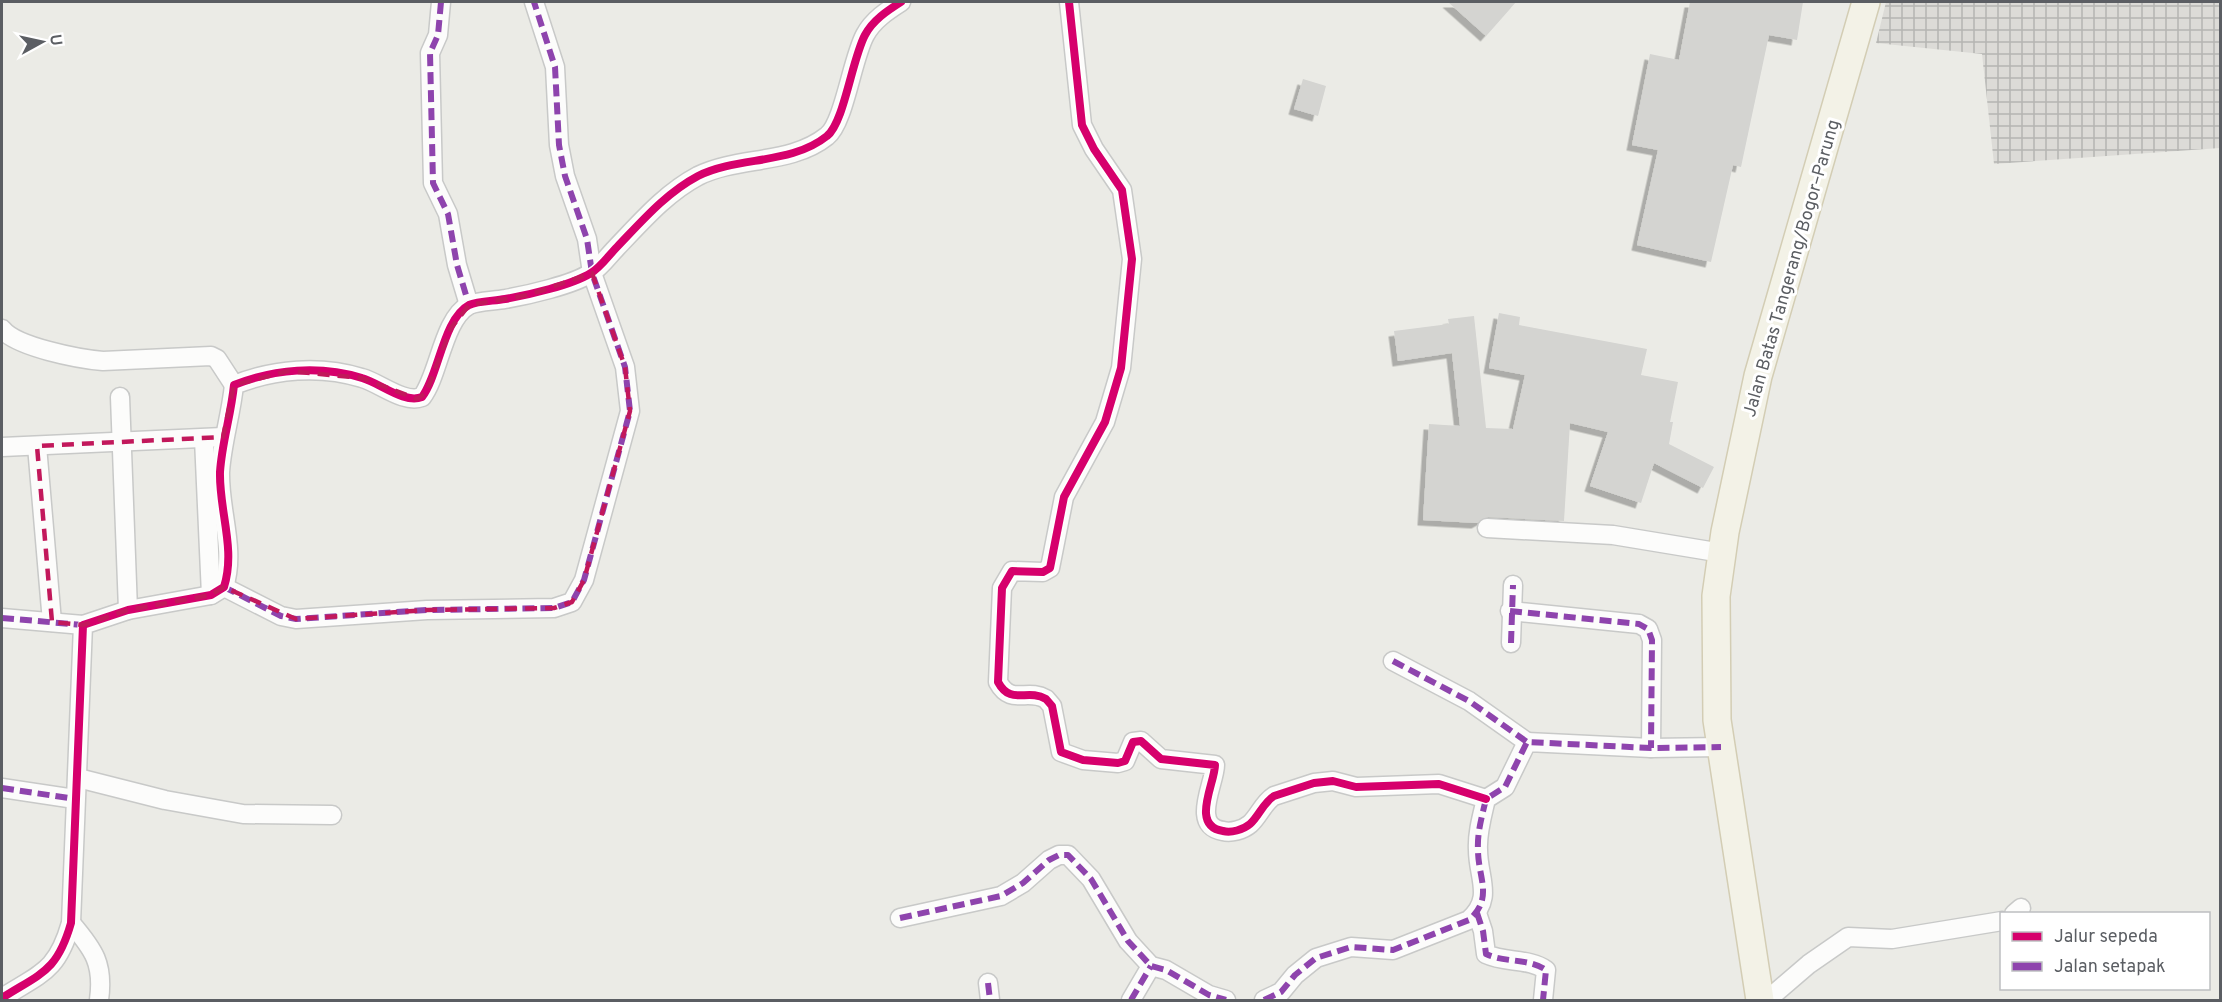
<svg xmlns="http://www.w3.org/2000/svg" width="2222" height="1002" font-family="Overpass,sans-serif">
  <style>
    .industrial { fill: url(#industrial-grid) }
    .building { fill: #d4d4d1; filter: url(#shadow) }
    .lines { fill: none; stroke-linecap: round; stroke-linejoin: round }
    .street-casing { stroke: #c8c9c8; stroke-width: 21 }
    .primary-casing { stroke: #d3cdb4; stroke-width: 30 }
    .street { stroke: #fcfcfb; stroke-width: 18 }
    .primary { stroke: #f3f2e7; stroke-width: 27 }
    .quiet { stroke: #8e44ad; stroke-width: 6; stroke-dasharray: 12 6; stroke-linecap: butt }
    .cycleway-casing { stroke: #fff; stroke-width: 11 }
    .cycleway { stroke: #d6006c; stroke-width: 8 }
    .marked { fill: none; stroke: #c2185b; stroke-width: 4.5; stroke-dasharray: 12 8; stroke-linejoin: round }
    .labels { text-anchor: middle; stroke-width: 6; stroke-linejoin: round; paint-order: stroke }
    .street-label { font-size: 18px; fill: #5b5e63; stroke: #fff }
  </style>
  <defs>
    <pattern id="industrial-grid" width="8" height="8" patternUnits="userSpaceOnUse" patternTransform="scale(1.5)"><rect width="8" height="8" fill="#dcdbd7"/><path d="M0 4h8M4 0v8" fill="none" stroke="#b5b5b2"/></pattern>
    <filter id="shadow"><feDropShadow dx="-5.5" dy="5.5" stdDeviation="0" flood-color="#0004"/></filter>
  </defs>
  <rect width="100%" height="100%" fill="#ebebe6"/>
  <path class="industrial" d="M1886,2H2220V148L1994,164L1982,54L1876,43Z"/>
  <g class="building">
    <path d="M1448,2H1516L1486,36Z"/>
    <path d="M1690,2H1803L1797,40L1769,35L1741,167L1733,165L1711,262L1637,245L1658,150L1632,145L1650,54L1679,60Z"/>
    <path d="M1303,79L1326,86L1318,116L1294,109Z"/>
    <path d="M1499,313L1520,317L1519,325L1647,349L1641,375L1678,382L1670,422H1673L1669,444L1714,467L1703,488L1654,463L1641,503L1590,486L1608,432L1570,423L1564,521L1488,517L1477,523L1423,520L1429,424L1460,426L1452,353L1398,361L1394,331L1449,324L1448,319L1474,316L1486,428L1513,429L1525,375L1489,368Z"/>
  </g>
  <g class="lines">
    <defs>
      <g id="street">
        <path d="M441,2L438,35L430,53L433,183L448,214L457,265L469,305"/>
        <path d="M1069,2L1082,125L1094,149L1122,190L1132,259L1121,368L1105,422L1064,497L1050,568L1043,572L1012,571L1002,588L998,682C1011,706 1027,688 1046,699L1052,706L1061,752L1083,760L1118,763L1125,761L1133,742L1141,741L1161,759L1215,765C1215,783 1190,826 1223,831C1231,833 1243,830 1250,824C1259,816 1263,803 1274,796L1314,783L1333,781L1356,787L1439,784L1486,799"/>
        <path d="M2,329C16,347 79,359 103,361L211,356L217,359L234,385"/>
        <path d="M120,397L128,610"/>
        <path d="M204,439L211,595"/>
        <path d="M37,446L52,622"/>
        <path d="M2,447L223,437"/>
        <path d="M1487,528L1613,535L1722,553"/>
        <path d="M224,587L281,616L296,619L427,610L554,608L572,602L584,580L630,411L625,367L592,273L587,239L565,176L559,145L555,67L534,2"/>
        <path d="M1510,611L1639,624L1648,629L1652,640L1651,748"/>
        <path d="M2,618L83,625"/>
        <path d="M1511,643L1513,585"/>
        <path d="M1393,661L1469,701L1527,742"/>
        <path d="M78,778L165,800L243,814L332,815"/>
        <path d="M2,788L75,799"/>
        <path d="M1477,913L1483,931L1486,954C1505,963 1529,958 1546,970L1543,1000"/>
        <path d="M2014,914L2021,908"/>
        <path d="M900,918L1001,896L1023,883L1049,860L1059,855H1068L1091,879L1128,941L1151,966L1166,970L1209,995L1226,1000"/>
        <path d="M71,923C94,950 104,964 99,1000"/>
        <path d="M988,983L990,1000"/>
        <path d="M2,998C41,973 57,972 71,923L83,625L128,610L211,595L224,587C236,549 219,511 220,472C222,442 231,415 234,385C274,369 320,365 362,378C380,383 404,404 422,397C439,375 443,319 469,305C478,301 494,301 505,299C528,295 572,285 591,273C601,267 609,255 617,247C642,221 666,193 698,176C738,156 791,165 827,136C844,123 852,59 865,35C873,20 887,11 901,2"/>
        <path d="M1131,1000L1151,966"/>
        <path d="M1264,1000L1281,992L1295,975L1316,958L1351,947L1393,950L1469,920C1494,898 1478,878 1478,850C1477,833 1482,816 1486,799L1505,787L1527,742L1651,748L1721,747"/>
        <path d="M1767,1000L1809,964L1848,937L1892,939L2002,921"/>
      </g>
      <path id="primary" d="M1760,1000L1717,720L1716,596L1725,532L1758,376L1866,2"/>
    </defs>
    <use href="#street" class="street-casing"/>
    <use href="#primary" class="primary-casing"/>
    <use href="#street" class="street"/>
    <use href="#primary" class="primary"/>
    <g class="quiet">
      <path d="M441,2L438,35L430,53L433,183L448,214L457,265L469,305"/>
      <path d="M224,587L281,616L296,619L427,610L554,608L572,602L584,580L630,411L625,367L592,273L587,239L565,176L559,145L555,67L534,2"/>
      <path d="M1510,611L1639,624L1648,629L1652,640L1651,748"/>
      <path d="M2,618L83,625"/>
      <path d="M1511,643L1513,585"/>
      <path d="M1393,661L1469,701L1527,742"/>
      <path d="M2,788L75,799"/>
      <path d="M1477,913L1483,931L1486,954C1505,963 1529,958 1546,970L1543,1000"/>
      <path d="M900,918L1001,896L1023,883L1049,860L1059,855H1068L1091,879L1128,941L1151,966L1166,970L1209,995L1226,1000"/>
      <path d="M988,983L990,1000"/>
      <path d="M1131,1000L1151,966"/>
      <path d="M1264,1000L1281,992L1295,975L1316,958L1351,947L1393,950L1469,920C1494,898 1478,878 1478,850C1477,833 1482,816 1486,799L1505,787L1527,742L1651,748L1721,747"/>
    </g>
    <defs>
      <g id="cycleway">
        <path d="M1069,2L1082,125L1094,149L1122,190L1132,259L1121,368L1105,422L1064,497L1050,568L1043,572L1012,571L1002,588L998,682C1011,706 1027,688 1046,699L1052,706L1061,752L1083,760L1118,763L1125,761L1133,742L1141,741L1161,759L1215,765C1215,783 1190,826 1223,831C1231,833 1243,830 1250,824C1259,816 1263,803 1274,796L1314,783L1333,781L1356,787L1439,784L1486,799"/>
        <path d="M2,998C41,973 57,972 71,923L83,625L128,610L211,595L224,587C236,549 219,511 220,472C222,442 231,415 234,385C274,369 320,365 362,378C380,383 404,404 422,397C439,375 443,319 469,305C478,301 494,301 505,299C528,295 572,285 591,273C601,267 609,255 617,247C642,221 666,193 698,176C738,156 791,165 827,136C844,123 852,59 865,35C873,20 887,11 901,2"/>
      </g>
    </defs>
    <use href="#cycleway" class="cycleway-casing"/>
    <use href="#cycleway" class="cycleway"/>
  </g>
  <path class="marked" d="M592,273L625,367L630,411L584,580L572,602L554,608L427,610L296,619L224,587L211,595L128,610L83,625L52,622L37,446L223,437L234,385L288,371L362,378L417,399L426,393L451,328L469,305L529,295Z"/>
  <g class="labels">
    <g class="street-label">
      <text transform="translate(1791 268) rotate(-74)" y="6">Jalan Batas Tangerang/Bogor–Parung</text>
    </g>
  </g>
  <rect width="2222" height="1002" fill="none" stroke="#5b5e63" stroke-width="6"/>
  <rect x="2000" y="912" width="210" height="78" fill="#ffffff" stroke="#bdbfc1" stroke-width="1.5"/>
  <rect x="2012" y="932" width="30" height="9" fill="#d6006c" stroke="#bdbfc1" stroke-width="1.5"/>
  <text x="2054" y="942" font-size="18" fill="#5b5e63">Jalur sepeda</text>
  <rect x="2012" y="962" width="30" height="9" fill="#8e44ad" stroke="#bdbfc1" stroke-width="1.5"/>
  <text x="2054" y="972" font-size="18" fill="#5b5e63">Jalan setapak</text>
  <g transform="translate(42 42) rotate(82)" stroke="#ffffff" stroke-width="4.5" paint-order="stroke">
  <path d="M0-4.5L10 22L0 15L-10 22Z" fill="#5b5e63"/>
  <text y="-9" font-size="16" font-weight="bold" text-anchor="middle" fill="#5b5e63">U</text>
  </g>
</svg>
